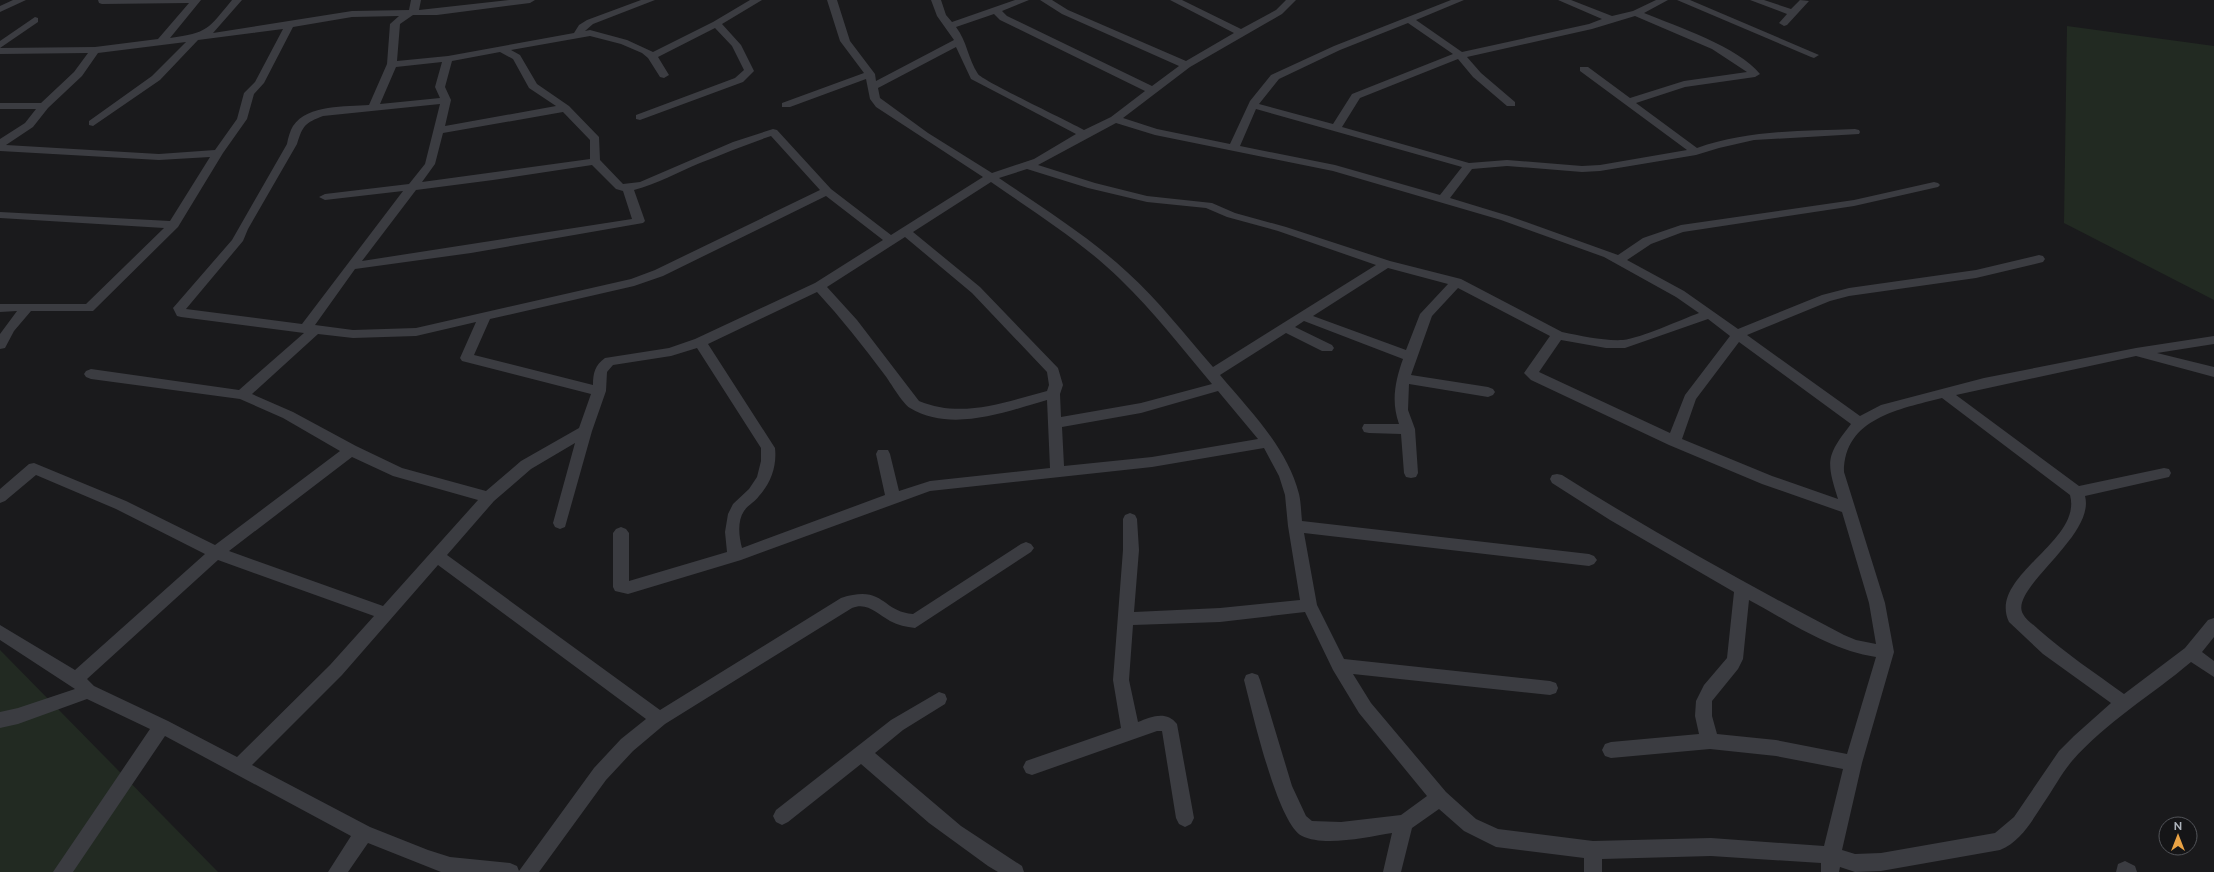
<svg xmlns="http://www.w3.org/2000/svg" width="2214" height="872" font-family="Raleway,sans-serif">
  <style>
    .green { fill: #222a22 }
    .lines { fill: none; stroke-linecap: round; stroke-linejoin: round }
    .minor { fill: #3b3c41; fill-rule: evenodd }
  </style>
  <rect width="100%" height="100%" fill="#1a1a1c"/>
  <g class="green">
    <path d="M2067,26L2214,46V300L2064,223Z"/>
    <path d="M0,650L218,872H0Z"/>
  </g>
  <g class="lines">
    <g class="minor">
      <path d="M13,0H26L0,12V6Z"/>
      <path d="M98,0H201L170,38C208,33 208,29 232,0H242L213,33L352,11L409,10L411,0H421L419,10L509,0H535L530,3L437,15H413L400,24L397,61L448,56L574,33L579,25L587,20L641,0H655L593,24L585,31L590,30L627,40L653,52L713,22L750,0H762L722,24L741,45L754,71L743,82L640,120L636,119V115L735,78L744,70L732,46L715,28L658,57L669,75L664,78L660,77L648,58L642,53L621,44L590,36L511,50L520,55L537,84L569,106L599,137L600,160L623,184L640,182L733,142L773,129L777,130L831,189L891,235L983,177L876,107L870,99L866,79L790,107H782V103L864,73L840,41L827,0H837L850,41L875,74L876,81L954,40L937,16L931,0H941L946,15L952,22L1015,0H1029L1002,11L1007,16L1152,86L1179,66L1062,14L1040,0H1052L1068,10L1186,61L1234,33L1170,0H1182L1241,29L1276,10L1286,0H1296L1282,14L1190,67L1123,118L1157,129L1230,144L1250,101L1271,75L1334,46L1451,0H1464L1416,20L1462,52L1589,24L1602,19L1558,0H1571L1612,16L1633,11L1656,0H1668L1644,13C1676,26 1739,47 1760,74L1755,77L1685,87L1636,103L1697,148C1748,130 1802,131 1855,129L1859,130L1860,132L1859,134L1754,140L1719,148L1696,155L1600,171L1582,172L1507,166L1472,169L1450,198L1509,216L1618,255L1643,238L1681,225L1854,200L1934,182L1938,183L1940,185L1938,187L1854,206L1683,232L1651,244L1627,260L1684,291L1738,329L1822,295L1849,288L1976,270L2039,255L2043,256L2045,259L2043,262L1976,278L1849,296L1830,301L1747,335L1860,416L1881,405L1984,378L2136,348L2214,336V344L2157,353L2214,367V377L2136,356L1956,395L2079,486L2164,468L2169,469L2171,473L2169,477L2085,496C2096,536 2008,589 2023,614C2026,620 2034,625 2038,629C2065,653 2095,673 2124,694L2185,648L2208,620L2214,618V637L2202,652L2214,661V677L2191,662C2152,695 2106,722 2072,761C2061,774 2053,790 2043,804C2032,821 2020,842 2000,850L1881,871L1855,872L1840,867L1839,872H1821V863L1711,856L1602,859V872H1584V858L1496,847L1464,831L1439,809L1412,828L1401,872H1383L1392,833C1368,837 1324,847 1302,836C1277,823 1252,710 1244,680L1246,675L1252,673L1258,675L1260,680L1292,786L1306,816L1312,821L1341,822L1401,815L1427,796L1359,713L1333,670L1305,612L1220,622L1133,625L1129,680L1138,722C1151,717 1166,710 1177,724L1194,818L1191,824L1185,827L1179,824L1176,818L1162,731H1157L1032,775L1026,773L1023,767L1026,761L1121,728L1113,680L1123,550V519L1125,515L1130,513L1135,515L1137,519L1139,550L1134,612L1220,608L1300,600L1288,526L1285,495L1279,476L1264,448L1152,467L930,491L741,560L628,594L615,591L613,587V533L616,529L621,527L626,529L629,533V581L727,552L725,532L728,514L733,504L749,489L757,477L761,461V448L697,348L671,356L613,365L607,372L606,391L592,431L565,527L560,529L555,527L553,523L575,443L531,469L494,501L447,555L660,710L841,598C885,584 881,612 913,614L1021,544L1026,542L1031,544L1034,548L1031,552L915,628C906,627 898,625 890,621C877,614 868,602 852,608L665,724L633,751L606,780L539,872H441L368,843L348,872H328L351,836L165,736L73,872H53L150,729L87,699L18,724L0,728V712L18,708L75,689L0,640V625L75,670L205,554L116,509L36,475L5,501L0,503V489L29,464L34,463L126,501L215,545L340,451L283,418L240,399L91,379L86,377L84,374L86,371L91,369L239,390L304,333L181,317L177,316L173,308L232,240L287,144C288,138 290,131 293,126C308,104 346,107 369,105L387,64L390,24L399,16L352,17L293,27L264,83L254,94L247,119L223,153L178,227L93,311H31L14,331L5,348L0,349V334L17,311L0,312V304H86L164,228L0,218V212L170,221L210,157L159,160L0,151V139L25,123L36,109H0V103H41L74,72L88,53L0,54V48L95,47L158,39L189,3L102,4L99,3ZM994,14L1000,20L1145,91L1111,117L1084,130C1070,122 983,81 978,74C968,59 967,41 956,27ZM1635,16L1712,49L1747,72L1684,81L1630,98L1588,67H1580V71L1687,150L1600,165L1582,166L1507,160L1469,163L1342,127L1360,98L1458,59L1473,77L1507,106H1515V102L1481,73L1467,57L1592,29ZM1408,23L1453,54L1352,94L1333,124L1259,104L1279,79L1340,50ZM283,29L255,82L244,93L237,119L215,150L159,154L6,145L33,127L48,108L82,76L98,53L186,42L152,76L89,121V125L93,126L160,80L198,40ZM956,47L971,79L1076,134L1034,159L992,173L928,133L880,98L878,88ZM500,52L513,59L529,88L556,106L445,126L451,100L445,87L452,61ZM442,62L435,87L440,98L380,104L396,67ZM440,104L425,164L409,184L325,194L319,197L325,200L403,191L302,324L186,309L243,241L248,229L297,144C303,125 305,123 323,116ZM1256,109L1462,167L1440,195L1335,165L1240,146ZM563,112L590,140V159L422,182L435,164L443,133ZM1116,123L1155,135L1333,171L1501,220L1604,257L1676,297L1699,313C1680,320 1641,338 1623,340C1603,341 1582,336 1562,332L1461,279L1390,261L1286,227L1235,213L1212,203L1147,196L1095,183L1038,165ZM771,136L820,190L655,270L631,279L416,328L353,330L315,325L355,269L471,253L643,223L645,221L634,190C657,184 678,172 700,163C723,154 747,144 771,136ZM592,165L616,189L623,191L632,219L362,261L416,190L493,180ZM1027,169L1088,188L1147,202L1206,208L1227,217L1278,231L1376,265L1213,367C1185,335 1159,301 1127,272C1088,236 1043,208 999,178ZM991,182C1034,212 1081,241 1120,279C1153,311 1182,348 1212,384L1141,403L1061,417L1060,394L1063,385L1058,368L980,287L913,232ZM826,196L883,240L815,283L695,339L669,348L605,358C595,365 593,373 593,385L474,355L490,319L634,286L663,276ZM905,237L972,293L1047,372L1049,385L1047,391C1005,402 962,419 919,401L857,320L827,287ZM1388,268L1448,284L1420,314L1406,350L1313,316ZM1458,288L1550,336L1524,373L1531,380L1669,445L1762,484L1842,512L1869,603L1876,644L1856,640L1844,635C1748,585 1654,533 1562,475L1557,474L1552,475L1550,479L1552,483L1610,520L1734,592L1727,658L1704,685L1696,701L1695,716L1699,734L1611,742L1605,744L1602,750L1605,756L1611,758L1710,749L1776,756L1843,769L1824,846L1711,838L1593,841L1498,829L1476,819L1446,792L1371,703L1353,674L1550,695L1556,693L1558,688L1556,683L1550,681L1344,659L1317,605L1304,533L1589,566L1594,564L1597,560L1594,556L1589,554L1302,521C1301,512 1301,502 1299,494C1287,447 1250,411 1220,375L1286,333L1322,351H1332L1334,348L1332,345L1295,327L1304,321L1403,359C1395,381 1391,402 1399,424H1364L1362,428L1364,432L1369,433L1401,434L1404,473L1406,477L1411,478L1416,477L1418,473L1415,429L1408,410L1409,384L1488,397L1493,395L1495,392L1493,389L1488,387L1411,375L1432,316ZM817,292C841,318 863,346 884,374C891,383 902,403 910,408C952,433 1005,412 1047,400L1050,468L930,481L899,491L890,454L888,450H878L876,454L885,495L742,548C739,537 737,521 744,511C748,505 755,502 759,496C771,483 777,466 775,448L708,344ZM1708,319L1730,336L1685,395L1670,433L1539,372L1561,340L1606,348H1625ZM476,322L460,358L462,361L591,394L579,428L521,461L486,491L402,468L356,446L293,412L252,394L318,334L353,338L416,336ZM1739,342L1851,424C1826,456 1826,461 1838,499L1772,476L1682,439L1696,399ZM1218,391L1258,439L1152,457L1064,466L1062,427L1141,413ZM1942,398L2070,495C2083,542 1987,576 2009,622L2043,654L2111,703L2074,736L2059,751L2014,817L1995,833L1881,853L1855,854L1842,850L1862,763L1894,652L1885,603L1844,472C1844,418 1900,409 1942,398ZM352,457L393,476L478,500L383,606L229,551ZM218,560L374,616L330,665L237,757L168,721L94,686L87,679ZM438,565L646,719L621,739L594,768L519,871L517,866L510,863L450,857L428,850L370,827L252,765L342,675ZM1749,600C1790,622 1830,650 1876,657L1847,754L1776,740L1717,734L1712,716V701L1738,669L1743,659Z"/>
      <path d="M1677,0H1690L1819,55L1814,58L1811,57Z"/>
      <path d="M1750,0H1764L1791,9L1800,0L1809,1L1787,25L1784,26L1779,23L1787,14Z"/>
      <path d="M35,17L38,18V22L0,48V41Z"/>
      <path d="M939,692L945,694L947,699L945,704L903,730L875,753L961,826L1022,866L1024,872H998L988,866L929,823L861,764L788,822L782,825L776,822L773,816L776,810L891,720Z"/>
      <path d="M2125,861L2135,866L2137,872H2116L2118,864Z"/>
    </g>
  </g>
  <g transform="translate(2178 836)"><circle r="19" fill="#151517" stroke="#525459"/>
  <path d="M0-3L7 15L0 10L-7 15Z" fill="#e9a244"/>
  <text y="-6" font-size="11" font-weight="bold" text-anchor="middle" fill="#adb3bb">N</text>
  </g>
</svg>
